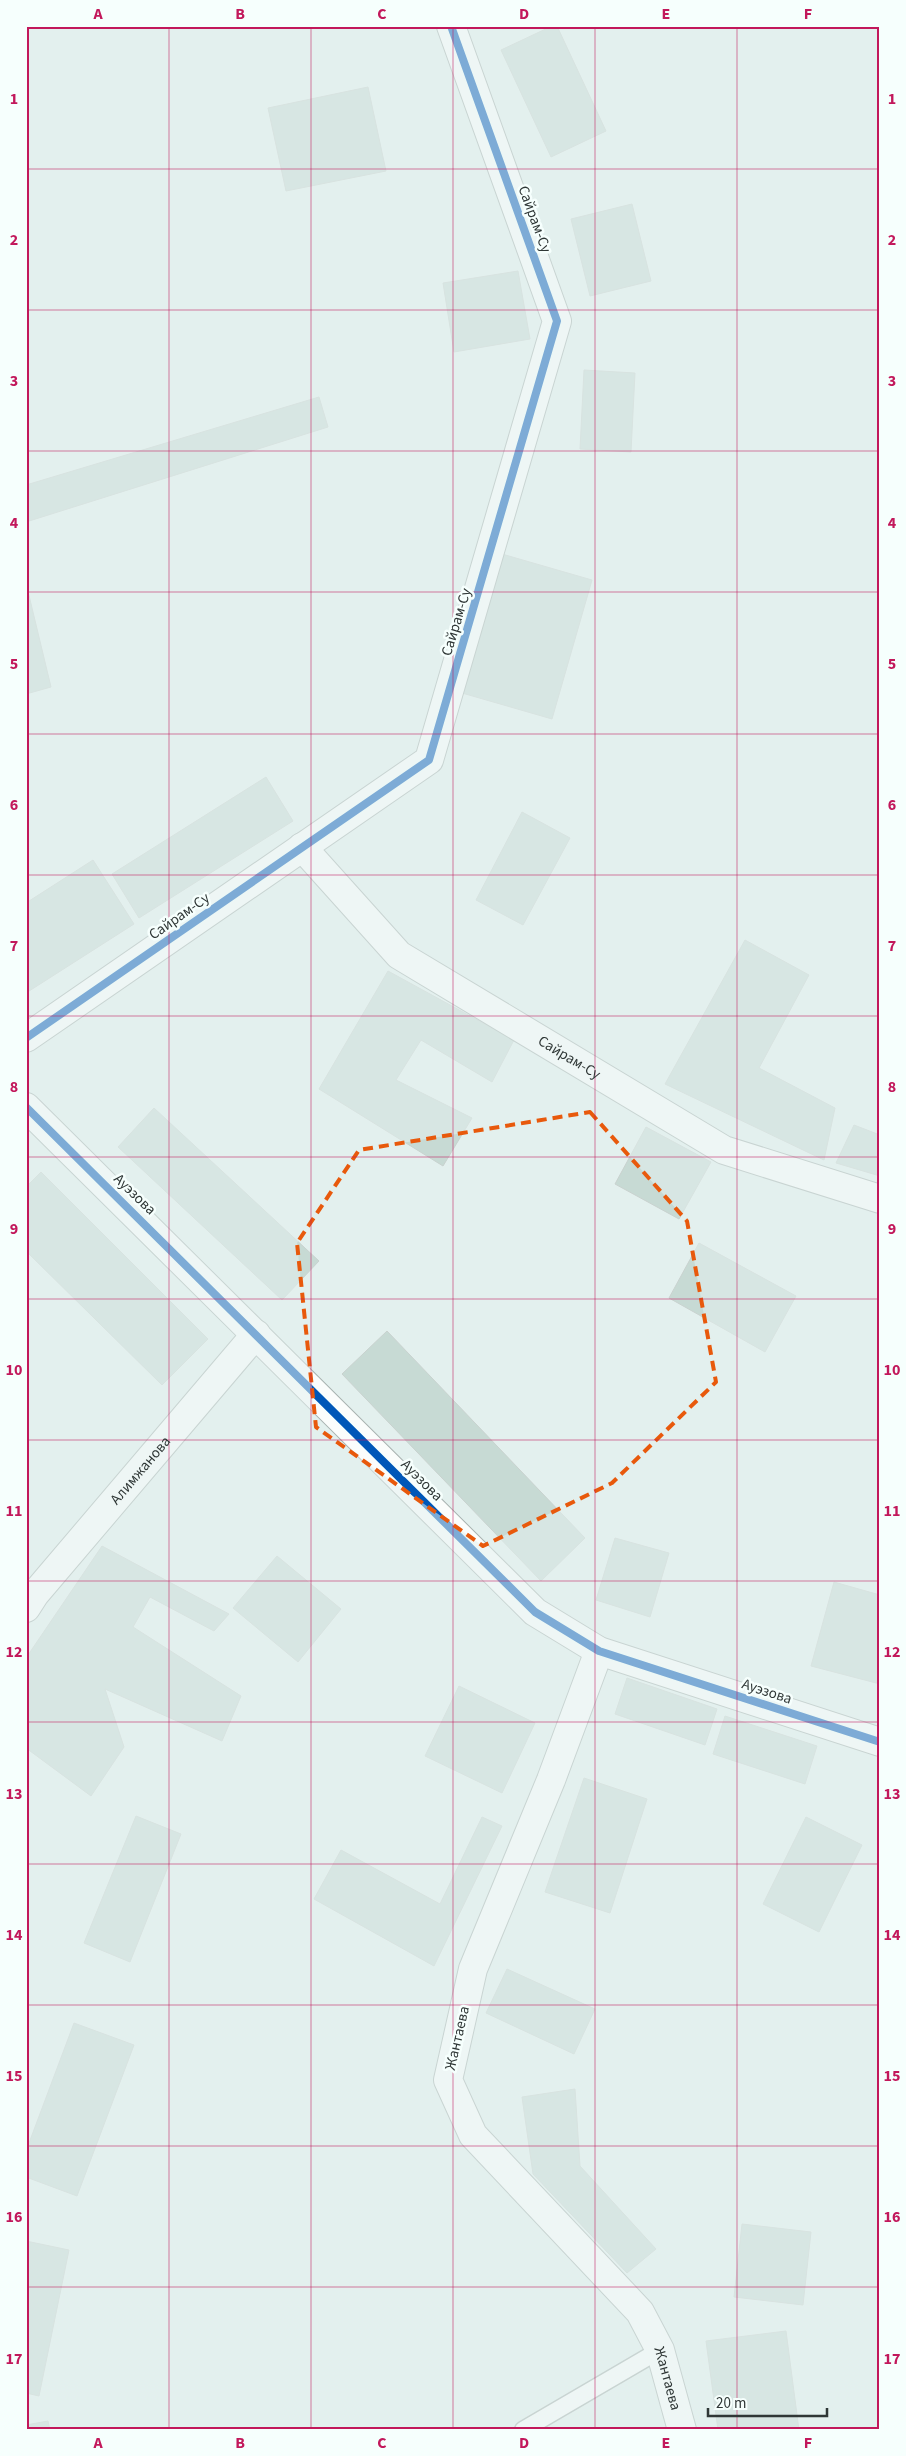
<svg xmlns="http://www.w3.org/2000/svg" width="906" height="2456" font-family="'Source Sans 3',sans-serif">
  <style>
    .building { fill: #c7dad4; stroke: #c9d2cf }
    .lines { fill: none; stroke-linecap: round; stroke-linejoin: round }
    .service-casing { stroke: #a8b2b0; stroke-width: 19 }
    .minor-casing { stroke: #a8b2b0; stroke-width: 30 }
    .service { stroke: #fbfdfc; stroke-width: 16 }
    .minor { stroke: #fbfdfc; stroke-width: 28 }
    .cycleway-casing { stroke: #f6fffd; stroke-width: 11 }
    .cycleway { stroke: #0057b8; stroke-width: 8 }
    .marked { fill: none; stroke: #e8590c; stroke-width: 4; stroke-dasharray: 10 6; stroke-linejoin: round }
    .grid { fill: none; stroke: #c2185b; stroke-width: 1; stroke-opacity: 0.55 }
    .labels { text-anchor: middle; stroke-width: 5; stroke-linejoin: round; paint-order: stroke }
    .street-label { font-size: 15px; fill: #2f3736; stroke: #f6fffd }
    .neatline { fill: none; stroke: #c2185b; stroke-width: 2 }
    .grid-label { font-size: 16px; text-anchor: middle; font-weight: bold; fill: #c2185b }
  </style>
  <rect width="100%" height="100%" fill="#e3f0ee"/>
  <g class="building">
    <path d="M552,26H557L606,131L551,157L501,50Z"/>
    <path d="M368,87L386,171L286,191L268,108Z"/>
    <path d="M632,204L651,281L590,296L571,219Z"/>
    <path d="M518,271L530,339L454,352L443,283Z"/>
    <path d="M584,370L635,373L631,452L580,449Z"/>
    <path d="M319,397L328,427L26,522V485Z"/>
    <path d="M502,554L592,580L552,719L462,693Z"/>
    <path d="M26,583L51,687L26,694Z"/>
    <path d="M266,777L293,821L139,918L112,874Z"/>
    <path d="M522,812L570,838L523,925L476,900Z"/>
    <path d="M93,860L134,924L26,993V903Z"/>
    <path d="M745,940L809,975L759,1068L835,1108L824,1160L665,1084Z"/>
    <path d="M388,971L514,1040L492,1082L421,1040L396,1080L472,1118L443,1166L319,1089Z"/>
    <path d="M154,1108L319,1261L282,1300L118,1147Z"/>
    <path d="M854,1125L880,1135V1176L836,1163Z"/>
    <path d="M646,1127L711,1162L679,1219L615,1184Z"/>
    <path d="M41,1172L208,1339L162,1385L26,1251V1187Z"/>
    <path d="M699,1243L796,1296L765,1352L669,1298Z"/>
    <path d="M387,1331L585,1538L541,1581L342,1374Z"/>
    <path d="M615,1538L669,1553L650,1617L596,1600Z"/>
    <path d="M102,1546L229,1614L214,1631L150,1597L133,1627L241,1696L222,1741L105,1689L124,1747L91,1796L26,1748V1658Z"/>
    <path d="M277,1556L341,1609L298,1662L233,1608Z"/>
    <path d="M834,1582L880,1595V1684L811,1666Z"/>
    <path d="M627,1678L717,1709L705,1745L615,1714Z"/>
    <path d="M459,1686L535,1723L502,1793L425,1756Z"/>
    <path d="M725,1716L817,1746L805,1784L713,1754Z"/>
    <path d="M584,1778L647,1799L610,1913L545,1892Z"/>
    <path d="M136,1816L181,1834L130,1962L84,1943Z"/>
    <path d="M482,1817L502,1826L434,1966L314,1899L341,1850L440,1904Z"/>
    <path d="M806,1817L862,1845L819,1932L763,1904Z"/>
    <path d="M507,1969L595,2009L574,2054L486,2013Z"/>
    <path d="M74,2023L134,2045L77,2196L26,2177V2151Z"/>
    <path d="M575,2089L580,2166L656,2249L627,2273L533,2174L522,2097Z"/>
    <path d="M742,2224L811,2232L803,2305L734,2297Z"/>
    <path d="M26,2241L69,2250L39,2396L26,2393Z"/>
    <path d="M786,2331L799,2430H718L706,2341Z"/>
    <path d="M48,2421L50,2430H26V2425Z"/>
  </g>
  <g class="lines">
    <defs>
      <path id="service" d="M523,2430L660,2350"/>
      <g id="minor">
        <path id="s1" d="M302,847L399,955L724,1150L880,1199"/>
        <path d="M26,1038L429,760L557,321L451,26"/>
        <path d="M26,1107L535,1612L599,1651L880,1742"/>
        <path id="s2" d="M26,1608L35,1594L256,1334"/>
        <path id="s3" d="M599,1651L551,1780L473,1969L448,2080L473,2135L640,2312L660,2350L682,2430"/>
      </g>
    </defs>
    <use href="#service" class="service-casing"/>
    <use href="#minor" class="minor-casing"/>
    <use href="#service" class="service"/>
    <use href="#minor" class="minor"/>
    <defs>
      <g id="cycleway">
        <path d="M26,1038L429,760L557,321L451,26"/>
        <path d="M26,1107L535,1612L599,1651L880,1742"/>
      </g>
    </defs>
    <use href="#cycleway" class="cycleway-casing"/>
    <use href="#cycleway" class="cycleway"/>
  </g>
  <path d="M0 0H906V2456H0ZM590,1112L687,1221L716,1382L612,1483L483,1546L316,1427L297,1243L359,1150Z" fill="#e3f0ee" fill-opacity=".55" fill-rule="evenodd"/>
  <path class="marked" d="M590,1112L687,1221L716,1382L612,1483L483,1546L316,1427L297,1243L359,1150Z"/>
  <path class="grid" d="M169,26V2430M311,26V2430M453,26V2430M595,26V2430M737,26V2430M26,169H880M26,310H880M26,451H880M26,592H880M26,734H880M26,875H880M26,1016H880M26,1157H880M26,1299H880M26,1440H880M26,1581H880M26,1722H880M26,1864H880M26,2005H880M26,2146H880M26,2287H880"/>
  <g class="labels">
    <g class="street-label">
      <text transform="translate(535 219) rotate(70)" y="5">Сайрам-Су</text>
      <text transform="translate(456 622) rotate(-73)" y="5">Сайрам-Су</text>
      <text transform="translate(179 916) rotate(-35)" y="5">Сайрам-Су</text>
      <text dy="5" stroke="none"><textPath href="#s1" startOffset="344">Сайрам-Су</textPath></text>
      <text transform="translate(135 1194) rotate(44)" y="5">Ауэзова</text>
      <text dy="5" stroke="none"><textPath href="#s2" startOffset="179">Алимжанова</textPath></text>
      <text transform="translate(422 1480) rotate(45)" y="5">Ауэзова</text>
      <text transform="translate(767 1691) rotate(18)" y="5">Ауэзова</text>
      <text transform="translate(457 2038) rotate(-77)" y="5">Жантаева</text>
      <text dy="5" stroke="none"><textPath href="#s3" startOffset="832">Жантаева</textPath></text>
    </g>
  </g>
  <rect width="906" height="2456" fill="none" stroke="#f6fffd" stroke-width="55"/>
  <path d="M708 2408v8h119v-8" fill="none" stroke="#2f3736" stroke-width="2.5"/>
  <text x="716" y="2408" font-size="15" fill="#2f3736" stroke="#f6fffd" stroke-width="4" paint-order="stroke">20 m</text>
  <rect x="28" y="28" width="850" height="2400" class="neatline"/>
  <g class="grid-label">
    <text x="98" y="19">A</text>
    <text x="240" y="19">B</text>
    <text x="382" y="19">C</text>
    <text x="524" y="19">D</text>
    <text x="666" y="19">E</text>
    <text x="808" y="19">F</text>
    <text x="14" y="104">1</text>
    <text x="892" y="104">1</text>
    <text x="14" y="245">2</text>
    <text x="892" y="245">2</text>
    <text x="14" y="386">3</text>
    <text x="892" y="386">3</text>
    <text x="14" y="528">4</text>
    <text x="892" y="528">4</text>
    <text x="14" y="669">5</text>
    <text x="892" y="669">5</text>
    <text x="14" y="810">6</text>
    <text x="892" y="810">6</text>
    <text x="14" y="951">7</text>
    <text x="892" y="951">7</text>
    <text x="14" y="1092">8</text>
    <text x="892" y="1092">8</text>
    <text x="14" y="1234">9</text>
    <text x="892" y="1234">9</text>
    <text x="14" y="1375">10</text>
    <text x="892" y="1375">10</text>
    <text x="14" y="1516">11</text>
    <text x="892" y="1516">11</text>
    <text x="14" y="1657">12</text>
    <text x="892" y="1657">12</text>
    <text x="14" y="1799">13</text>
    <text x="892" y="1799">13</text>
    <text x="14" y="1940">14</text>
    <text x="892" y="1940">14</text>
    <text x="14" y="2081">15</text>
    <text x="892" y="2081">15</text>
    <text x="14" y="2222">16</text>
    <text x="892" y="2222">16</text>
    <text x="14" y="2364">17</text>
    <text x="892" y="2364">17</text>
    <text x="98" y="2448">A</text>
    <text x="240" y="2448">B</text>
    <text x="382" y="2448">C</text>
    <text x="524" y="2448">D</text>
    <text x="666" y="2448">E</text>
    <text x="808" y="2448">F</text>
  </g>
</svg>
